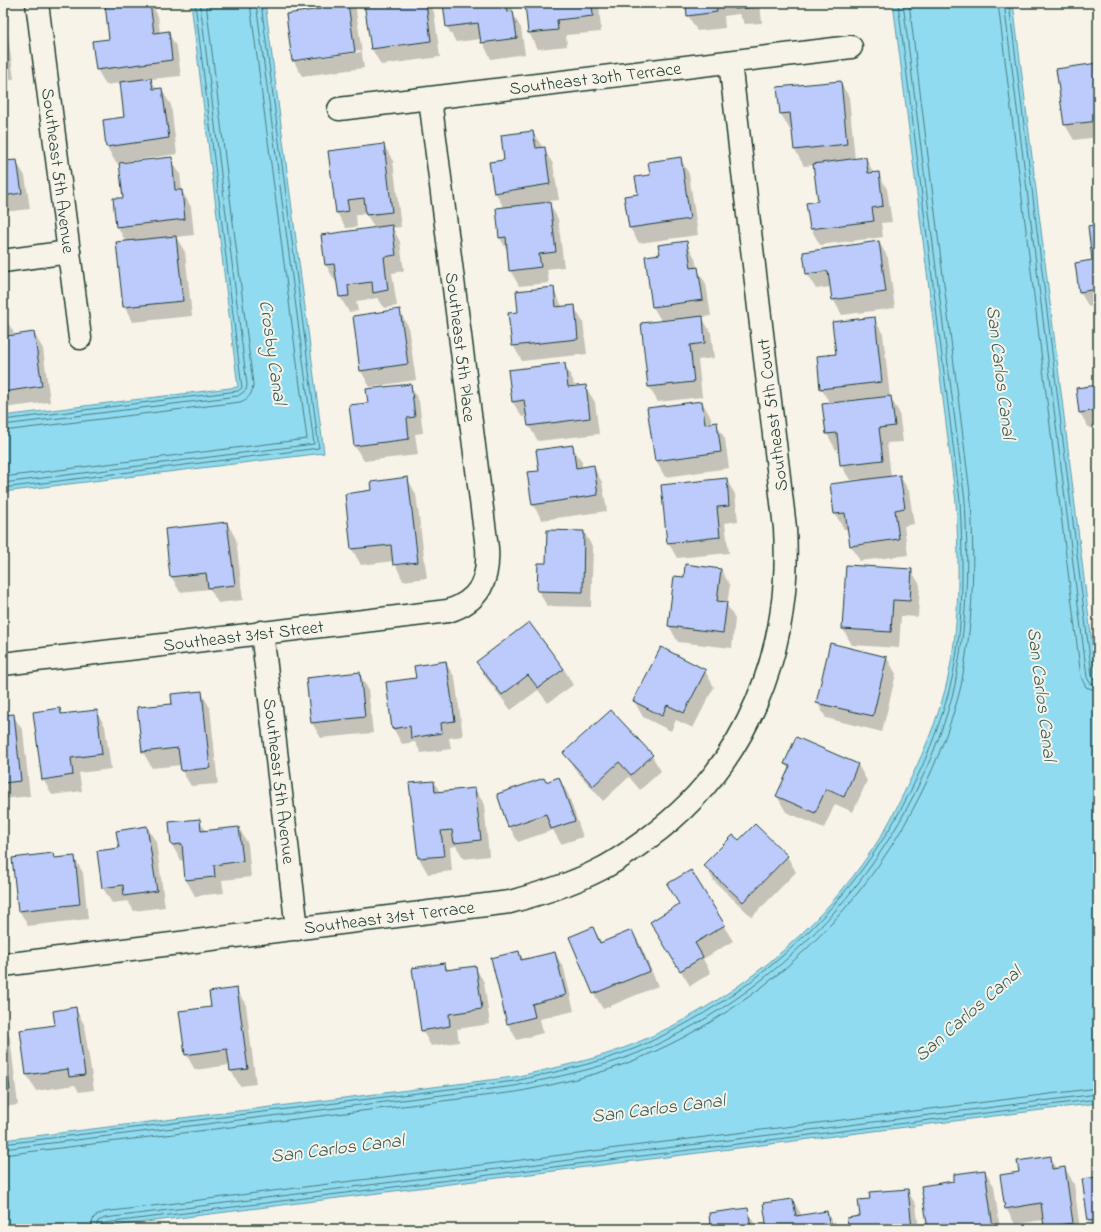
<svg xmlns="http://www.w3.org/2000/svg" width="1101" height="1232" font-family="'Indie Flower',sans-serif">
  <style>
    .water { fill: #90dbf0; stroke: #639ca5 }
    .shadow { fill: #0003; fill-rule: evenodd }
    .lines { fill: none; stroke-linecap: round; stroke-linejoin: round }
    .shore { stroke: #4c7c7f; stroke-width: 1 }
    .building { fill: #bccbfc; stroke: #1f3d34 }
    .minor-casing { stroke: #1f3d34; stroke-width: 25 }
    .minor { stroke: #f7f3e8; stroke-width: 22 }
    .labels { text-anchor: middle; stroke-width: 4; stroke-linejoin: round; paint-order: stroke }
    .street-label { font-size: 18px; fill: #1f3d34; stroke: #f7f3e8 }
    .water-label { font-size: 19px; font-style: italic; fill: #365d5a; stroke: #f7f3e8 }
  </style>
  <rect width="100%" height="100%" fill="#f7f3e8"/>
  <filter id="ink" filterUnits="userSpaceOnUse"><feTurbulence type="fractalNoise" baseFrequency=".025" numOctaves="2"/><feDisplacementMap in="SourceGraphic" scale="8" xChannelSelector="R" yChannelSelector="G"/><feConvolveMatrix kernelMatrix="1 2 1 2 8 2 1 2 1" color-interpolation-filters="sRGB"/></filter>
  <g filter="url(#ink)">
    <g class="water">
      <path d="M191,3H265L324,453L3,492V416L238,387Z"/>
      <path d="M893,3H1013L1098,692V1103L90,1229H3V1140L514,1077C554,1068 596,1060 634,1044C731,1003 818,933 876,844C890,823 901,799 912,776C925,749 937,720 945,690C961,629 959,564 956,502Z"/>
    </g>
    <g class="shadow">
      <path d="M125,3H151L158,16L160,33L168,32L177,48L181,76L151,79L157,90L161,89L171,105L177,154L123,162V163L171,159L180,174L182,191L191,207L194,235L176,237L185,252L192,316L133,322L124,306L126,242L117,226L124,198L120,162L116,163L107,147L104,121L125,118L121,83L106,85L97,69Z"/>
      <path d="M321,3H355L364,68L302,76L293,60L322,10ZM360,50L361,52L298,61V59Z"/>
      <path d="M365,3H429L434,12L440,57L381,65L372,49Z"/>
      <path d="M444,3H512L513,14L521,28L525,54L491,59L481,39L456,42L447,27Z"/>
      <path d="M526,3H599L601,32L566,35L567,46L538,49L529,33Z"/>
      <path d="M687,3H760L762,23L745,24L739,14L724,16L725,28L697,31L688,15Z"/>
      <path d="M3,27L8,36L14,79L3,81Z"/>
      <path d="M1098,64V137L1074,140L1065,125Z"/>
      <path d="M840,82L849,97L855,160L866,158L874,174L878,173L887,189L892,222L881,223L883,237L820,245L811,229L807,204L819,202L814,165L804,166L795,150L793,129L790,130L781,114L778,88Z"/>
      <path d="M533,132L553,164L559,200L548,201L558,219L564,267L547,269L549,283L519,286L510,270L508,252L500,238L504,208L495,192L506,161Z"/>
      <path d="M384,145L393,161L401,227L393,228L400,242L404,271L392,273L397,306L384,308L378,298L356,301L358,311L349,312L340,297L338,280L335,281L326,265L375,228L366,214L356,215L357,227L346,228L337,213Z"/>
      <path d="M680,158L689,174L698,235L639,243L630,228L639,195L651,176Z"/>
      <path d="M3,160L4,162L16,161L25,176L30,209L3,212Z"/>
      <path d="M1098,225V306L1089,307L1080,292L1093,261Z"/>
      <path d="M686,242L695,258L697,268L706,284L711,316L702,317L711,333L714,358L698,360L702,397L658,402L649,387L662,322L653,307L661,255Z"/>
      <path d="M879,242L888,258L895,308L842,315L833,299L831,287L816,289L807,274Z"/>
      <path d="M553,288L563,308L574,307L583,322L587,354L522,361L513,345L519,313Z"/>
      <path d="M399,310L408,326L416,380L370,387L361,371L354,317Z"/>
      <path d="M3,315L13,331L14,336L34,333L43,349L50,402L3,408Z"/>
      <path d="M874,318L883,334L890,397L899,412L903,442L887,443L891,477L900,476L909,491L914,524L904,526L908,555L860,561L851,545L848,529H844L835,514L861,479L850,480L841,465L839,449L836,450L827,434L824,405L830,404L821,388L837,355Z"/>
      <path d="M564,364L573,380L574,387L585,386L595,402L599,434L538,441L529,426L527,416L522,417L512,401Z"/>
      <path d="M410,385L419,401L423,433L415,434L418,455L364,461L354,445L369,403Z"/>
      <path d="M1098,386V427L1089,428L1080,413Z"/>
      <path d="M702,402L711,418V424L716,423L725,439L729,468L665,477L656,461L649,409Z"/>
      <path d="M572,446L582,462V468L593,466L602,482L607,511L542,520L533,505L540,472Z"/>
      <path d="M407,478L416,494L427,578L403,581L394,561L361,565L352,549L346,494L373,491Z"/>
      <path d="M726,479L735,494L738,521L725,523L729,553L677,558L668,542Z"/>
      <path d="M227,523L236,539L243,600L218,603L210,589L180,592L171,576Z"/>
      <path d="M584,532L593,548L591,607L547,606L538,590L547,564Z"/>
      <path d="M721,570L730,585L727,605L735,619L732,648L678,642L669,626L675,577L684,578Z"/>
      <path d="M911,570L920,585L918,617L901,616L899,648L852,645L843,629Z"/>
      <path d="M3,604L6,623H3Z"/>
      <path d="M831,645L887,658L896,674L882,732L826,718L817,702Z"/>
      <path d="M445,662L455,678L463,736L449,738L451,749L421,753L415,742L402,744L393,728L417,679Z"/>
      <path d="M477,662L564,669L573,685L548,703L538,690L511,710L486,678Z"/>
      <path d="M705,671L714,687L693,728L676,720L671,731L643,717L634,701Z"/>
      <path d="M359,673L368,689L373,733L321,738L312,723Z"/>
      <path d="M201,692L210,708L218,784L191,786L182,771L181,765L152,768L143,752L139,708L173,705Z"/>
      <path d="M60,709L63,715L96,711L105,726L111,769L79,773L82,791L52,795L43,779Z"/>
      <path d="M13,715L23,731L30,796L3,799V716Z"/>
      <path d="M796,738L858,765L867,781L853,812L835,804L824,828L786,812L777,796L789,770L785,764Z"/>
      <path d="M565,753L652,756L661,771L640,790L629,777L603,801L574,768Z"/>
      <path d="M559,778L568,794L583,837L561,844L553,830L518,842L509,826L546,783Z"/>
      <path d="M434,782L440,792L475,789L484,804L489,856L464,859L456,846L450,847L452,871L428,874L419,858L410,784Z"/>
      <path d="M199,820L206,831L239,828L248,844L251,877L222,880L224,893L195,896L186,880L184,860L181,861L172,845L170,823Z"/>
      <path d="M147,827L156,842L165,907L134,911L128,901L112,903L103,888L120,849Z"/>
      <path d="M739,842L787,856L796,872L752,917L714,881L705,865Z"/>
      <path d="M53,854L56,859L74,857L83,873L88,919L28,926L19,910Z"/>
      <path d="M690,871L733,941L703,959L711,973L690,986L661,938L680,905Z"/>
      <path d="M593,928L602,943L632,931L641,946L658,986L603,1009L594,994L571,937Z"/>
      <path d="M519,952L524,960L555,953L564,969L574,1011L540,1019L543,1033L517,1040L508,1024L492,958Z"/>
      <path d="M445,964L449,971L475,967L484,982L490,1024L457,1029L459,1042L431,1046L422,1030Z"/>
      <path d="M236,989L246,1005L256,1084L240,1086L231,1071L230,1065L195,1070L186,1054L212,1008Z"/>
      <path d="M75,1008L84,1024L94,1090L79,1092L75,1085L36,1091L27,1075L21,1031L57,1025Z"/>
      <path d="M3,1024L10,1037L18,1105L3,1107Z"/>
      <path d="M1050,1157L1057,1169L1065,1168L1074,1184L1080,1229H1047L1044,1220L1015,1224L1006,1208L1020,1173Z"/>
      <path d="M985,1171L994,1186L1000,1229H929L923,1187L955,1182Z"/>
      <path d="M1098,1178V1229H1094L1089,1221Z"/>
      <path d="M907,1190L916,1205L919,1229H849L861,1217L871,1200Z"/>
      <path d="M793,1200L802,1216L827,1212L836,1229H768Z"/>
      <path d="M747,1209L757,1229H692L711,1227Z"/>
    </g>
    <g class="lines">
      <g class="shore">
        <path d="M998,3L1081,677L1086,687L1098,691"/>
        <path d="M1004,3L1087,677L1090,683L1098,685"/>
        <path d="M1009,3L1092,676L1094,679L1098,680"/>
        <path d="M3,420L238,391L242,388L195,3"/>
        <path d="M3,425L238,396L246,390L247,385L200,3"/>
        <path d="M3,431L240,402C249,399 253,393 253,384L206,3"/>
        <path d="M3,477L307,439L250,3"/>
        <path d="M3,483L314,444L256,3"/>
        <path d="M3,488L319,448L261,3"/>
        <path d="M3,1144L515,1081C555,1072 597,1064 636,1048C788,983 905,852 949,691C965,630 963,564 960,501L898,3"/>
        <path d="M3,1149L515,1086C556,1077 599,1069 638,1053C792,987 909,855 953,693C956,682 957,671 959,660C968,607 968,555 965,501L903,3"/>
        <path d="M3,1155L516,1092C557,1084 600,1075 640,1058C796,992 914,858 959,694C962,684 963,672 965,662C974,608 974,555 971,501L909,3"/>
        <path d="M90,1229L94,1217L104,1212L1098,1088"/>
        <path d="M96,1229L98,1221L105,1218L1098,1094"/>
        <path d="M101,1229L102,1225L105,1223L1098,1099"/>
      </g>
    </g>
    <g class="building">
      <path d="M117,3H150L154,33L169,31L172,60L96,70L92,41L109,39L105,4Z"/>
      <path d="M320,3H348L355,52L292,61L286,14L321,9Z"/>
      <path d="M364,3H426L431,41L371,49Z"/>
      <path d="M443,3H506L507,12L513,11L517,38L481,43L478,23L446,27Z"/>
      <path d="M525,3H592L593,16L557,20L558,30L528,33Z"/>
      <path d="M686,3H716L717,12L687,16Z"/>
      <path d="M734,3H753V7L735,9Z"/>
      <path d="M3,43L6,64H3Z"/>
      <path d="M1098,63V121L1064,125L1056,69Z"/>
      <path d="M151,78L153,89L162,88L169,138L106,147L103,120L124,117L120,82Z"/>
      <path d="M841,81L847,144L794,150L790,113L780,114L777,87Z"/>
      <path d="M533,131L536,148L545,147L550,184L494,193L489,162L504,160L501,135Z"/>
      <path d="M384,144L392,212L366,215L364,198L347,200L349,211L336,213L328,151Z"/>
      <path d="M172,157L175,190H182L185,219L116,227L113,198H123L119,163Z"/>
      <path d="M681,157L690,219L629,228L624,196L638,194L635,177L650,175L648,162Z"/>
      <path d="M866,157L868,173L879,172L883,206L872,208L874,221L810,229L806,203L818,201L813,164Z"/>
      <path d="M17,160L22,193L3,196V161Z"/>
      <path d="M550,202L556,252L539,254L541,267L509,271L506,237L499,238L496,208Z"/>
      <path d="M1098,224V289L1079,292L1075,263L1092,260L1088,226Z"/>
      <path d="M392,225L396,255L384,257L388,290L373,293L372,282L348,285L349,296L339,297L334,264L325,265L321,235Z"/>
      <path d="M176,236L183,301L123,307L116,242Z"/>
      <path d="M687,241L691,268L698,267L703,300L652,307L645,256L660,254L658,245Z"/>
      <path d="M879,241L886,292L832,300L828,271L806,274L803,252Z"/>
      <path d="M554,287L556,307L575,305L578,339L512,346L508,313L518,312L516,291Z"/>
      <path d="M400,309L408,364L360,371L353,316Z"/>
      <path d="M3,314L7,336L34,332L42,386L3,392Z"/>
      <path d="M703,316L705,343L690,345L694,382L648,387L641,323Z"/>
      <path d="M875,317L882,382L820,389L817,356L836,354L832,322Z"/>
      <path d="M565,363L568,387L586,385L590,418L528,426L524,400L512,402L508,370Z"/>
      <path d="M411,384L415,417L407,418L409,439L354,446L349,405L368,403L366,389Z"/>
      <path d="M1098,385V410L1079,413L1076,388Z"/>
      <path d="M891,396L895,426L879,428L883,460L840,465L837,433L826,434L822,404Z"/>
      <path d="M702,401L705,424L717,422L721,452L655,461L647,408Z"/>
      <path d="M573,445L576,468L594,465L598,495L532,505L527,472L539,471L536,450Z"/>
      <path d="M900,475L905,508L895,510L899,539L850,546L845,513L834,514L830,484Z"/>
      <path d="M408,477L418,562L393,565L391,545L351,549L345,494L372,490L371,482Z"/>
      <path d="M727,478L729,506L717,507L720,537L667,543L661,485Z"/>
      <path d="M227,522L235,585L208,588L206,573L170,577L165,529Z"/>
      <path d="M547,530L584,531L583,592L537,591L538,563H546Z"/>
      <path d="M685,564L721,569L717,601L727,602L723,633L668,626L674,576L684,577Z"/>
      <path d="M846,565L912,569L910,601L893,600L891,632L842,629Z"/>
      <path d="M529,622L564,669L538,688L528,675L502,695L476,662Z"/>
      <path d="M830,643L887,657L873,716L816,703Z"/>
      <path d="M661,647L706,670L684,713L667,705L662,716L633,701Z"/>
      <path d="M446,661L455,721L441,723L442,733L411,738L410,726L392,729L386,682L416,678L414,666Z"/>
      <path d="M360,672L365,717L311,723L306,678Z"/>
      <path d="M202,691L210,768L181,771L178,748L142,752L137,707L172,704L171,694Z"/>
      <path d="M60,708L61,714L97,710L102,754L71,758L73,775L42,780L33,712Z"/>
      <path d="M611,710L653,755L631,775L619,762L593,786L563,753Z"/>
      <path d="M14,714L21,781L3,783V715Z"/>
      <path d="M796,737L858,764L844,797L826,789L815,813L776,796L790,766L784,764Z"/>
      <path d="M559,777L575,821L551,829L546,814L508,827L497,794L544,778L546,782Z"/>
      <path d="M434,781L435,792L475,788L481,840L454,843L452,830L441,831L444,856L418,858L409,783Z"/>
      <path d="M200,819L201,831L239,827L243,861L214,865L215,877L185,880L182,844L171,845L169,822Z"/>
      <path d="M755,824L788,856L743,902L703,865L733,835L739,840Z"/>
      <path d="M147,826L157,891L124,896L123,885L102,888L97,851L119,848L116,831Z"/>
      <path d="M53,853L54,858L75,856L80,904L18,911L12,858Z"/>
      <path d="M691,870L725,925L695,943L703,957L680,971L650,922L679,904L667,884Z"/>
      <path d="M593,927L600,943L632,930L650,971L593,994L569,937Z"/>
      <path d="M519,951L521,960L555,952L566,995L532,1004L535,1017L507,1024L491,958Z"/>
      <path d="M445,963L446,970L476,966L482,1009L449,1014L450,1026L421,1031L412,968Z"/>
      <path d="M237,988L248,1069L230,1071L227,1049L185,1055L179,1011L211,1007L209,992Z"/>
      <path d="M76,1007L85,1075L69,1077L68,1069L26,1075L20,1030L55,1025L53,1011Z"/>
      <path d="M3,1029L10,1090H3Z"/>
      <path d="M1051,1156L1052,1169L1065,1167L1073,1223L1044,1227L1041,1203L1005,1209L1000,1175L1019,1172L1017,1161Z"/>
      <path d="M985,1170L993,1228L928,1229L921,1186L954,1181V1174Z"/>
      <path d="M1098,1177V1220L1088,1221L1082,1179Z"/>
      <path d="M908,1189L912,1229H848L847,1218L860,1216L858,1200L870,1199L869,1192Z"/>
      <path d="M793,1199L796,1216L827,1211L830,1229H767L763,1203Z"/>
      <path d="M748,1208L751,1229H686L710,1226L709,1213Z"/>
    </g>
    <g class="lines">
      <defs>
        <g id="minor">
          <path id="s1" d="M37,3L80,338"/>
          <path id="s2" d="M339,109L851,47"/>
          <path d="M3,261L69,252"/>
          <path id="s3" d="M262,632L297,929"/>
          <path id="s4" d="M3,664L448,611C480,601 489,580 487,548L430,99"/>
          <path id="s5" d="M3,965L510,902C542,893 572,884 601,869C617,861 632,850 647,839C748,766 792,651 785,528L730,62"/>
        </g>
      </defs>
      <use href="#minor" class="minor-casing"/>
      <use href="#minor" class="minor"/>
    </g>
  </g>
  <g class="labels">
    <g class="street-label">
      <text dy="6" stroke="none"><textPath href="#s2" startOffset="258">Southeast 30th Terrace</textPath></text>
      <text dy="6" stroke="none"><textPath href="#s1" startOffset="169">Southeast 5th Avenue</textPath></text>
      <text transform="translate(461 347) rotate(83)" y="6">Southeast 5th Place</text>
      <text transform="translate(772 415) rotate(-97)" y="6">Southeast 5th Court</text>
      <text dy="6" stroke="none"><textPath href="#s4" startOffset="242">Southeast 31st Street</textPath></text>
      <text dy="6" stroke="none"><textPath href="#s3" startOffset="150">Southeast 5th Avenue</textPath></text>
      <text dy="6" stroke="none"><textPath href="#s5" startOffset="389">Southeast 31st Terrace</textPath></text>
    </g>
    <g class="water-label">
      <text transform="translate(274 352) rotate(82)" y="7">Crosby Canal</text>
      <text transform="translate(1002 372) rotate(83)" y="7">San Carlos Canal</text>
      <text transform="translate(1043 694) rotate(83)" y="7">San Carlos Canal</text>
      <text transform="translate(967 1013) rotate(-41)" y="7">San Carlos Canal</text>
      <text transform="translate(658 1107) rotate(-7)" y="7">San Carlos Canal</text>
      <text transform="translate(337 1147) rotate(-7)" y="7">San Carlos Canal</text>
    </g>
  </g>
  <rect width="1101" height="1232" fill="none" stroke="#f7f3e8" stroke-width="16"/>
  <rect x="8" y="8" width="1085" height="1216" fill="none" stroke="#1f3d34" stroke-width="1.5" filter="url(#ink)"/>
</svg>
